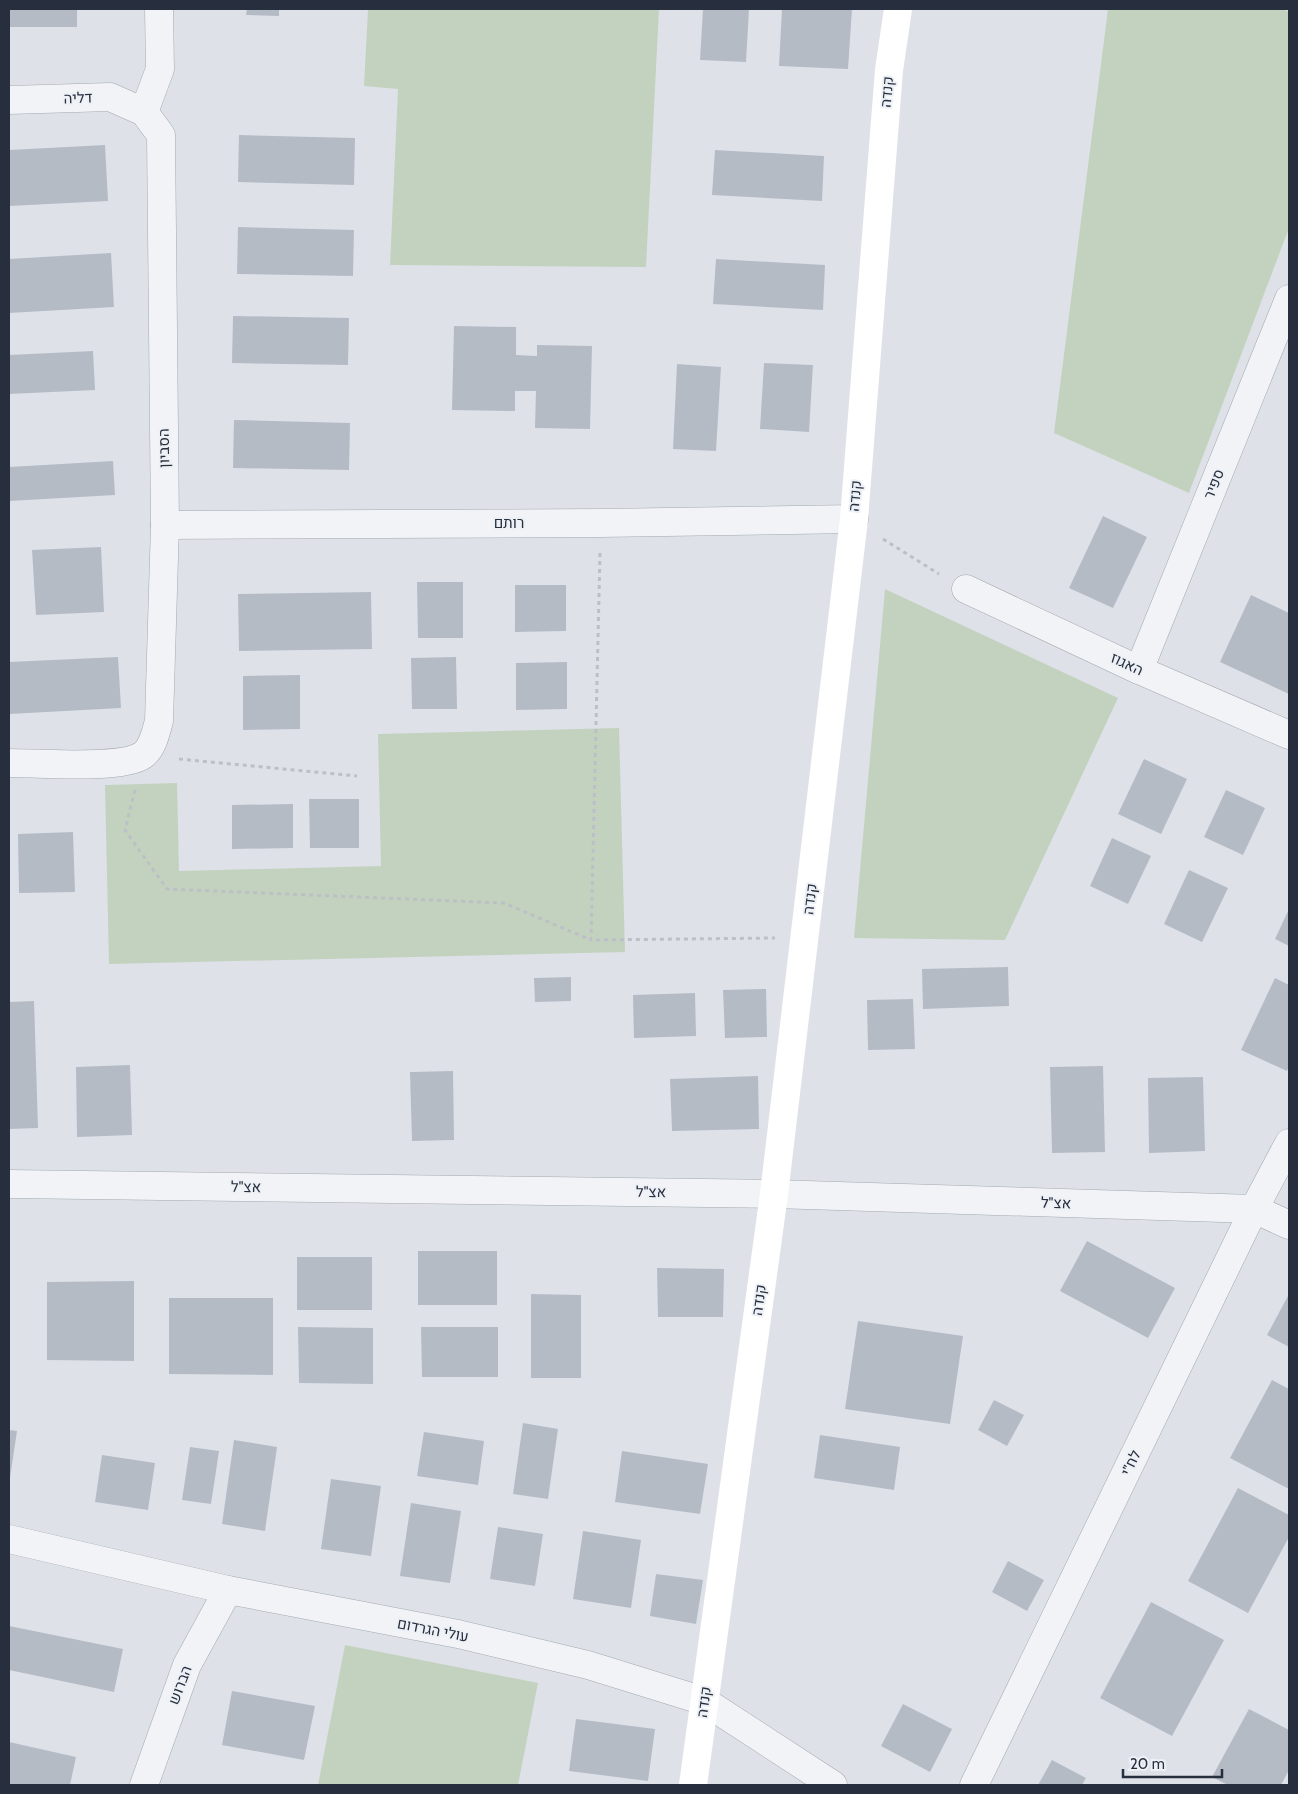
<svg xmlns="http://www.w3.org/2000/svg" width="1298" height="1794" font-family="Cabin,Heebo,sans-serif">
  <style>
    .green { fill: #c3d2bf }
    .building { fill: #b5bbc5 }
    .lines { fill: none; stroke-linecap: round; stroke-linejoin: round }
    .street-casing { stroke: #a3a9b2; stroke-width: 29 }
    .path { stroke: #bcc0c6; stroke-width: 3; stroke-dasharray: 4 4; stroke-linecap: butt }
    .street { stroke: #f1f3f6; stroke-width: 28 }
    .secondary { stroke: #fff; stroke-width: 28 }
    .labels { text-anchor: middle; stroke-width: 4; stroke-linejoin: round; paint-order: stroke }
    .street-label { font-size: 15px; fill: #272f3f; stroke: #edf1f6 }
  </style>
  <rect width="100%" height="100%" fill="#dee2e8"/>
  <g class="green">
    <path d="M368,9H659L646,267L390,265L398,89L364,86Z"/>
    <path d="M1108,9H1282L1289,12V228L1189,493L1054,433Z"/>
    <path d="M885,589L1118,698L1005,940L854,938Z"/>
    <path d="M619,728L625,952L109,964L105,785L177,783L179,871L381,866L378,734Z"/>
    <path d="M345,1645L538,1683L518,1785H318Z"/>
  </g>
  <g class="building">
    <rect x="9" y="9" width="68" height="18"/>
    <path d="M247,9H279V16L246,15Z"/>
    <path d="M703,9H749L746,62L700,60Z"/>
    <path d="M782,9H852L848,69L779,66Z"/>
    <path d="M239,135L355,138L354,185L238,182Z"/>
    <path d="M105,145L108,201L9,206V150Z"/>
    <path d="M715,150L824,156L822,201L712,195Z"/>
    <path d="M238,227L354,230L353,276L237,274Z"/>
    <path d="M111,253L114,307L9,313V259Z"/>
    <path d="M716,259L825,265L823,310L713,304Z"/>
    <path d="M233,316L349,318L348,365L232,363Z"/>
    <path d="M454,326L516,327V355L537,356V345L592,346L590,429L535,428L536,391H515V411L452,410Z"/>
    <path d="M93,351L95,390L9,394V355Z"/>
    <path d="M764,363L813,365L809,432L760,429Z"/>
    <path d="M677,364L721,367L716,451L673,449Z"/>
    <path d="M234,420L350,423L349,470L233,468Z"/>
    <path d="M113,461L115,495L9,501V467Z"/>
    <path d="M1103,516L1147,537L1113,608L1069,588Z"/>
    <path d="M101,547L104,612L36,615L32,550Z"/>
    <path d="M417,582H463V638H418Z"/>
    <path d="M515,585H566V631L515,632Z"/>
    <path d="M371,592L372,649L239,651L238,594Z"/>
    <path d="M1251,595L1289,613V694L1220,662Z"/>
    <path d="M118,657L121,708L9,714V662Z"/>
    <path d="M456,657L457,709H412L411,658Z"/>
    <path d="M567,662V709L516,710V663Z"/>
    <path d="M300,675V729L243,730V676Z"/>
    <path d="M1144,759L1187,779L1161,834L1118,814Z"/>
    <path d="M1226,790L1265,808L1243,855L1204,837Z"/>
    <path d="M309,799H359V848H310Z"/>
    <path d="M293,804V848L232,849V805Z"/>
    <path d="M73,832L75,892L19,893L18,834Z"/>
    <path d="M1112,838L1151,856L1128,904L1090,886Z"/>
    <path d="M1189,870L1228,888L1202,942L1164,924Z"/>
    <path d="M1289,909V946L1275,939Z"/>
    <path d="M1008,967L1009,1006L923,1009L922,969Z"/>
    <path d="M571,977V1001L535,1002L534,978Z"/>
    <path d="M1275,978L1289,985V1066L1287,1071L1241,1050Z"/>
    <path d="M766,989L767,1037L725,1038L723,990Z"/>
    <path d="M695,993L696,1036L634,1038L633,995Z"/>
    <path d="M913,999L915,1049L868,1050L867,1000Z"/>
    <path d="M34,1001L38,1128L9,1129V1002Z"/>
    <path d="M130,1065L132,1135L77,1137L76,1067Z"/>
    <path d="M1103,1066L1105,1152L1052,1153L1050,1067Z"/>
    <path d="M453,1071L454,1140L412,1141L410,1072Z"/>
    <path d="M758,1076L759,1129L672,1131L670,1079Z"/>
    <path d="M1203,1077L1205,1151L1149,1153L1148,1078Z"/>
    <path d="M1087,1241L1175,1288L1148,1338L1060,1291Z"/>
    <rect x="418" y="1251" width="79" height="54"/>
    <rect x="297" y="1257" width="75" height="53"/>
    <path d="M657,1268L724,1269L723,1317H658Z"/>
    <path d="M134,1281V1361L47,1360V1282Z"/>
    <path d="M531,1294L581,1295V1378H531Z"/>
    <path d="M1289,1294V1347L1267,1335Z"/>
    <path d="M169,1298H273V1375L169,1374Z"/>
    <path d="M858,1321L963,1336L950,1424L845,1409Z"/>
    <path d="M298,1327L373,1328V1384L299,1383Z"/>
    <path d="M421,1327H498V1377H422Z"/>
    <path d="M1272,1380L1289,1389V1489L1230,1458Z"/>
    <path d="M994,1400L1024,1415L1007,1446L978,1430Z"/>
    <path d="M523,1423L558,1429L548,1499L513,1494Z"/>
    <path d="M9,1430L17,1431L10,1478H9Z"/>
    <path d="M424,1432L484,1441L478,1485L417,1476Z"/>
    <path d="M820,1435L900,1447L894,1490L814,1478Z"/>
    <path d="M234,1440L277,1447L265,1531L222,1524Z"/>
    <path d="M190,1447L219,1451L211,1504L182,1500Z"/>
    <path d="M622,1451L708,1464L700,1514L615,1502Z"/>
    <path d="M102,1455L155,1463L148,1510L95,1502Z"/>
    <path d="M331,1479L381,1486L371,1556L321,1549Z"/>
    <path d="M1238,1488L1289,1515V1537L1248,1613L1188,1581Z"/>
    <path d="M411,1503L461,1511L450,1583L400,1576Z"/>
    <path d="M498,1527L543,1534L535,1586L490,1579Z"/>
    <path d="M583,1531L641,1540L631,1608L573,1599Z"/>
    <path d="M1008,1561L1044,1580L1027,1611L992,1592Z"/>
    <path d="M656,1574L703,1580L696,1624L650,1616Z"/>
    <path d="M1151,1602L1224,1640L1172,1736L1100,1698Z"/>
    <path d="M9,1626L123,1649L114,1692L9,1670Z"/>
    <path d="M232,1691L315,1706L304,1760L222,1745Z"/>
    <path d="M903,1704L952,1729L930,1772L881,1746Z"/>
    <path d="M1249,1709L1289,1730V1770L1281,1785H1228L1212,1777Z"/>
    <path d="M576,1719L655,1729L648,1781L569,1771Z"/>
    <path d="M9,1742L76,1757L70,1785H9Z"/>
    <path d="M1052,1760L1086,1778L1082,1785H1038Z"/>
  </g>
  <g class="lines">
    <defs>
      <g id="street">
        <path d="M9,100L110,97L144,112L161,135L165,525L159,721C156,731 153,748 143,755C122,770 37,763 9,763"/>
        <path d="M144,112L160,69L159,9"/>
        <path d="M165,525L601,523L854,519"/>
        <path d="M966,589L1139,670L1289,735"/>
        <path d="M1139,670L1289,299"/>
        <path d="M9,1184L774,1194L1254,1209L1289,1225"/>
        <path d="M9,1539L228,1590L458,1634L588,1665L704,1701L833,1785"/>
        <path d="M144,1785L187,1665L228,1590"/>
        <path d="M974,1785L1254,1209L1289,1143"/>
      </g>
    </defs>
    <use href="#street" class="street-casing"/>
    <g class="path">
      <path d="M883,539L939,574"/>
      <path d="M600,553L591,940L775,938"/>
      <path d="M179,759L357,776"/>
      <path d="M135,790L125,830L167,889L504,903L591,940"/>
    </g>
    <use href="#street" class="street"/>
    <path class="secondary" d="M693,1785L774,1194L854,519L889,70L898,9"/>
  </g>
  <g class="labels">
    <g class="street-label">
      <text transform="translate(887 92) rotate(-85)" y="5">קנדה</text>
      <text transform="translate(78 98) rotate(-2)" y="5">דליה</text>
      <text transform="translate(164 448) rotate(-91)" y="5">הסביון</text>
      <text transform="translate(1214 484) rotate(-68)" y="5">ספיר</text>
      <text transform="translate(855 496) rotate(-85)" y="5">קנדה</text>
      <text x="509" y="528">רותם</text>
      <text transform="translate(1127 664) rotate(25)" y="5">האגוז</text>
      <text transform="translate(810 899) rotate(-83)" y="5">קנדה</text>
      <text transform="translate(246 1187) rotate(1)" y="5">אצ"ל</text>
      <text transform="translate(651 1192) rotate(1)" y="5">אצ"ל</text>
      <text transform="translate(1056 1203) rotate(2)" y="5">אצ"ל</text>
      <text transform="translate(759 1300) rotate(-82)" y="5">קנדה</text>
      <text transform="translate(1131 1463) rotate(-64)" y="5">לח"י</text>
      <text transform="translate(433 1630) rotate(11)" y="5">עולי הגרדום</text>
      <text transform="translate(180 1685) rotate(-69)" y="5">הברוש</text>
      <text transform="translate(704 1702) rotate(-82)" y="5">קנדה</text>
    </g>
  </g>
  <rect width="1298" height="1794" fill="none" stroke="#272f3f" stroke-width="20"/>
  <path d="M1123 1769v8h99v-8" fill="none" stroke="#272f3f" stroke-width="2.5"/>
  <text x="1130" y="1769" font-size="15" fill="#272f3f" stroke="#edf1f6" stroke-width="4" paint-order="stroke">20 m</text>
</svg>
